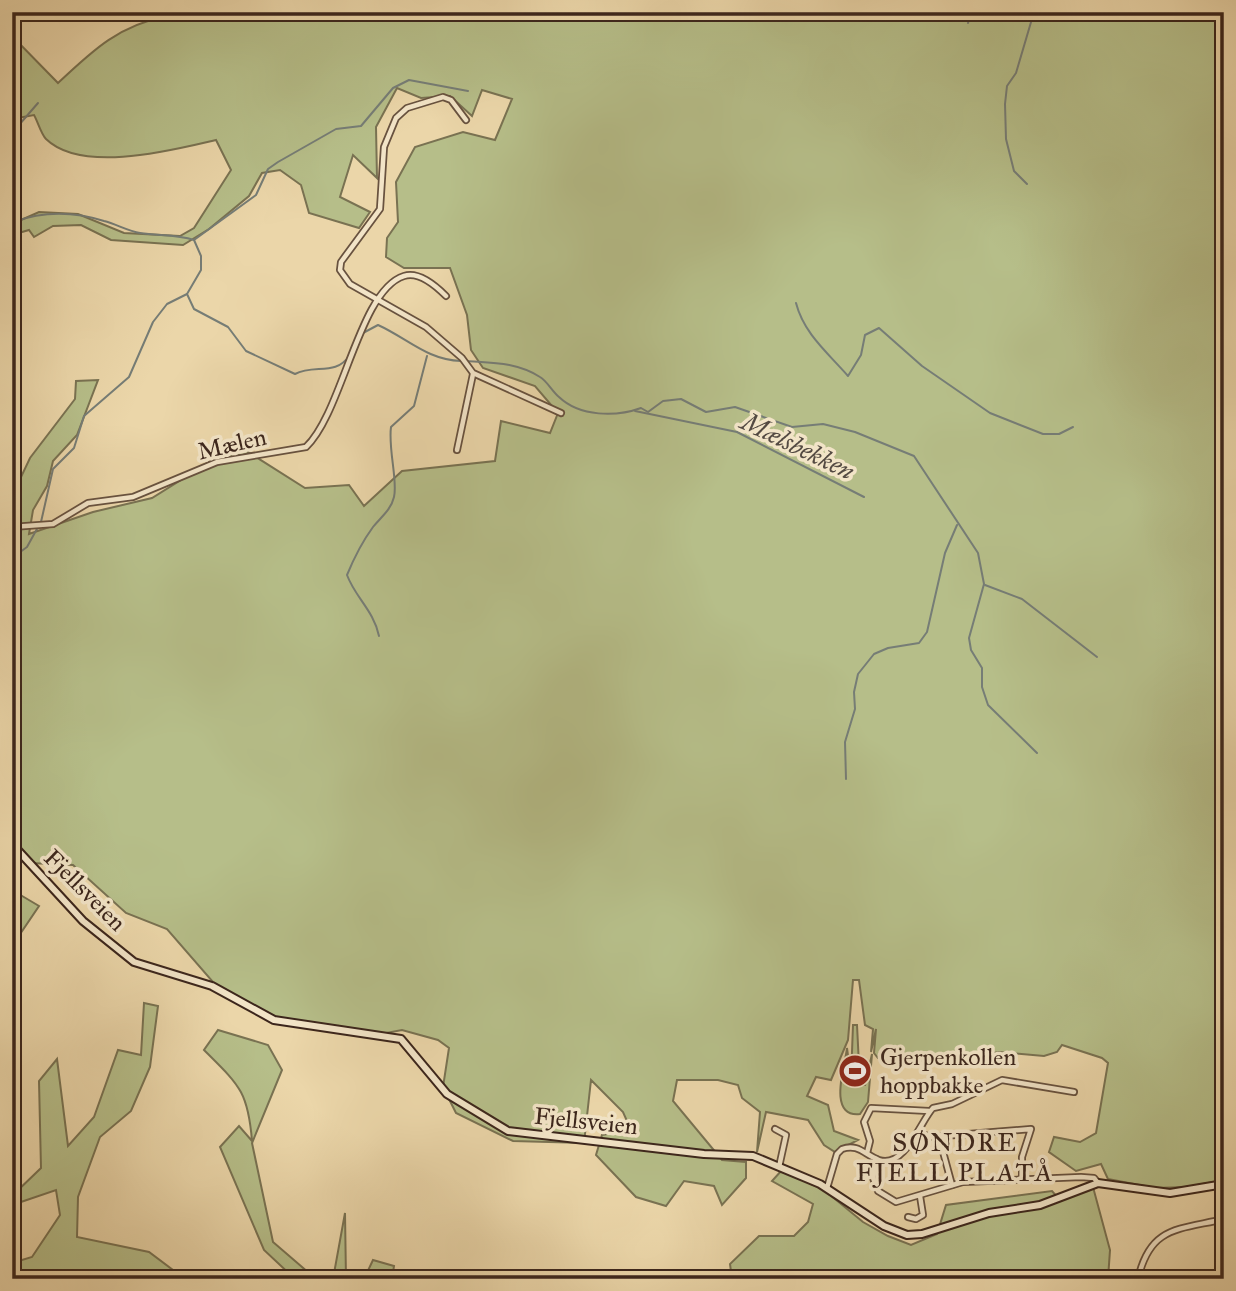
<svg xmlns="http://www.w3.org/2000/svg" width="1236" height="1291" font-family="'IM FELL Great Primer',serif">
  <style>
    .green { fill: #b6be89; stroke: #797252; stroke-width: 2 }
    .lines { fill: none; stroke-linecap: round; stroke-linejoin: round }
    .stream { stroke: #767d76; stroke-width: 2 }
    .street-casing { stroke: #68523f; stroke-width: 8 }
    .secondary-casing { stroke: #3c261c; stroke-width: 10 }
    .street { stroke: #f2e4c7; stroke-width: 4.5 }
    .secondary { stroke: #f2e4c7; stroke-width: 6 }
    .labels { text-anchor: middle; stroke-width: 7; stroke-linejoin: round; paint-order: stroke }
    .street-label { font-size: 24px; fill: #3c261c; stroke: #f2e4c7 }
    .poi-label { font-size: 24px; fill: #3c261c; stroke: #f2e4c7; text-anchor: start }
    .water-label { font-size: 26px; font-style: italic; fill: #544a42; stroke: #f2e4c7 }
    .neighbourhood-label { font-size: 26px; letter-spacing: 2px; fill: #3c261c; stroke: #f2e4c7 }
  </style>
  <rect width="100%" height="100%" fill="#ebd6a9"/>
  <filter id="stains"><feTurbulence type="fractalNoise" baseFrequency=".00286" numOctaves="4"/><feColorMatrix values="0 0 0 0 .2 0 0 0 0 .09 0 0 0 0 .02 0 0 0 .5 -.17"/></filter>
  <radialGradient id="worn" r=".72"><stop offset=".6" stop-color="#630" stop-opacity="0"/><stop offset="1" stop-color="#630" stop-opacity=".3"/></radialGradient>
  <g class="green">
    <path d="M168,12H1224V1180L1186,1187L1155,1188L1108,1179L1101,1164L1076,1171L1049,1152L1054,1137L1080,1142L1096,1133L1108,1063L1102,1058L1062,1045L1057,1052L1044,1056L999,1052L939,1063L878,1058L874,1053L876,1029L871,1052L873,1029L865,1025L859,980H853L848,1040L831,1080L816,1077L807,1096L828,1105L834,1131L858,1140L835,1152L824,1145L808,1120L766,1112L757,1152L760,1112L742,1098L738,1085L718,1080H677L673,1101L722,1160L746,1162V1178L722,1205L714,1186L684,1181L666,1206L636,1197L596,1155L602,1135L631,1130L623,1112L591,1080L584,1143L513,1141L456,1113L443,1087L449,1048L438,1040L402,1030L381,1034L277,1021L219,989L167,929L126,913L73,865L30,863L12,845V496L30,458L75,399L76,381L98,380L77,435L53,461L47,486L33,510L29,534L93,512L152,498L237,445L305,488L349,485L364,506L402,471L495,461L501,421L550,433L558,413L535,386L483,368L471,350L467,315L450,268H404L386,257L387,238L398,222L396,182L415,147L463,132L495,140L512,99L482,90L472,116L450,96L421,98L397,88L376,127L377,178L353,155L340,197L370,212L359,228L309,213L301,185L280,170L262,173L249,196L209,229L183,245L111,240L81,225L53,226L34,237L29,230L12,235V224L39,212L78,214L124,233L180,236L194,228L231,170L216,140C173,150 82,174 46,139C41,134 38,122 34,115L12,119V93L18,85L12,77V53L17,55L14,38L58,83C93,50 119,25 168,16Z"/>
    <path d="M12,890L39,906L12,946Z"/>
    <path d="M144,1003L158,1006L150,1067L131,1111L100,1137L78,1197L77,1237L149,1252L185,1279H12V1263L32,1257L60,1215L56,1190L12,1205V1196L41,1168L39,1081L57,1059L68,1146L94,1117L118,1050L141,1055Z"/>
    <path d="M853,1025H857L860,1085H865L872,1054L868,1102L860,1114C826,1118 846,1062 847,1048L851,1079Z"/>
    <path d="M218,1030L268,1045L282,1070L252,1143L273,1242L316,1279H295L264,1250L220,1147L239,1126L252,1141C248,1091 239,1085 204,1050Z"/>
    <path d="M782,1170L824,1190L863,1222L888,1236L911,1245L937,1234L946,1205L1052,1191L1060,1200L1093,1187L1110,1250L1108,1279H732L730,1264L759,1236H794L808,1222L813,1204L772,1181Z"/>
    <path d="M345,1213L346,1279H333Z"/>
    <path d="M373,1260L394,1266L392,1279H364Z"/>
  </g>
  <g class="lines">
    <g class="stream">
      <path d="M968,23L971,12"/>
      <path d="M12,133L38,103"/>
      <path d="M1027,184L1014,171L1006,139L1005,104L1007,86L1016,73L1034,12"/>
      <path d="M13,222C43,211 73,211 104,221C116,224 128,231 140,233C159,236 176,234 194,240L201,256V270L187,294L167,304L153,322L129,377L84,416L74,448L53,469L41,522"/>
      <path d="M194,240L256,195L268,169L278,162L336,129L361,126L393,88L409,80L468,91"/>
      <path d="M187,294L194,309L228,327L246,351L295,374C314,364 336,376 349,356"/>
      <path d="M796,303C804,334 828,353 848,376L861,355L865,335L879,328L922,366L990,413L1043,434H1059L1073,427"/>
      <path d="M363,333L378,325C407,338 427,360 461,361"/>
      <path d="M466,361C492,363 516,362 540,377C547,381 552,391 559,397C580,417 616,417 641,408L648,412L663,401L681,399L706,412L735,407L792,427L823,424L855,432L914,456L978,553L984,584L969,638L971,650L982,668V687L988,705L1037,753"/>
      <path d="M635,411L737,432L864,497"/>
      <path d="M12,558L27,547L38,527"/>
      <path d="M985,585L1022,599L1097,657"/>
      <path d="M379,636C374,611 355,597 347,575C354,558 362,542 373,527C381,517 391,510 394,497C398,481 388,449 391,427L414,406L427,356"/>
      <path d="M846,779L845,742L855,709L854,692L858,674L874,654L888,648L919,643L927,632L945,553L957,525"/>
    </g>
    <defs>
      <g id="street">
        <path d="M466,120L451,100L443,97L407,108L396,118L384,147L380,209L341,262L340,270L350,284L426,327L462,358L473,373L561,413"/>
        <path d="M457,450L473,374"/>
        <path d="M12,527L53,524L88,503L133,497L217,462L306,447C343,412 359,290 404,276C419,271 436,286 446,296"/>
        <path d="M775,1129L786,1135L779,1167"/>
        <path d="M919,1133L931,1137L1031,1129L1022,1157V1179"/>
        <path d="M939,1137L952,1185"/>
        <path d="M867,1153L870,1141L864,1122L871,1108L929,1111"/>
        <path d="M876,1159L873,1178L878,1191L896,1202L963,1182L1081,1177L1094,1178L1098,1183"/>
        <path d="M827,1188L837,1154L842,1149C858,1143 865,1155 879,1160C905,1169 921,1120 933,1108L952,1104L1002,1080L1074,1092"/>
        <path d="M908,1217L916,1219L923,1215L920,1196"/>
        <path d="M1138,1279C1150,1226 1178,1230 1224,1219"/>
      </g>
      <path id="secondary" d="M12,844L83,921L134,962L212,986L274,1020L401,1039L447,1094L508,1131L704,1154L753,1156L820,1184L884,1226L907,1235L922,1234L989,1213L1040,1205L1098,1183L1170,1193L1224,1184"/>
    </defs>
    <use href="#street" class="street-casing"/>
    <use href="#secondary" class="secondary-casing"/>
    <use href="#street" class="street"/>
    <use href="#secondary" class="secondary"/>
  </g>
  <defs>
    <symbol id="stadium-disc" viewBox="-11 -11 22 22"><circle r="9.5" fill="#8f2418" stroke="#f2e4c7"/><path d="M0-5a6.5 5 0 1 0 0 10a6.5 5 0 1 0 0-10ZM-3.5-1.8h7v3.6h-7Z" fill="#fff"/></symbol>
  </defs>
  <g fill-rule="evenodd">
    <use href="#stadium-disc" x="836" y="1052" width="38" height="38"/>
  </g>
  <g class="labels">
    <g class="street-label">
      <text transform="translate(232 444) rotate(-13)" y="8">Mælen</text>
      <text transform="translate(85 890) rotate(45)" y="8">Fjellsveien</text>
      <text transform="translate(586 1121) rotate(6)" y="8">Fjellsveien</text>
    </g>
    <g class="poi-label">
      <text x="880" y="1065">Gjerpenkollen<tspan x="880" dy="28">hoppbakke</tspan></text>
    </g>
    <g class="water-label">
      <text transform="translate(798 446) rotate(26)" y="9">Mælsbekken</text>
    </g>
    <g class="neighbourhood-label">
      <text x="955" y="1151">SØNDRE<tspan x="955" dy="30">FJELL PLATÅ</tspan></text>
    </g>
  </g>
  <rect width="1236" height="1291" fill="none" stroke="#ebd6a9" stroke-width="42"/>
  <rect x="14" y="14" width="1208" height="1263" fill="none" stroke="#3c261c" stroke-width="3.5"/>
  <rect x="21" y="21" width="1194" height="1249" fill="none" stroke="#3c261c" stroke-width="2"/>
  <rect width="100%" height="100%" filter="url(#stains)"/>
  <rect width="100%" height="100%" fill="url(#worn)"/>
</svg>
